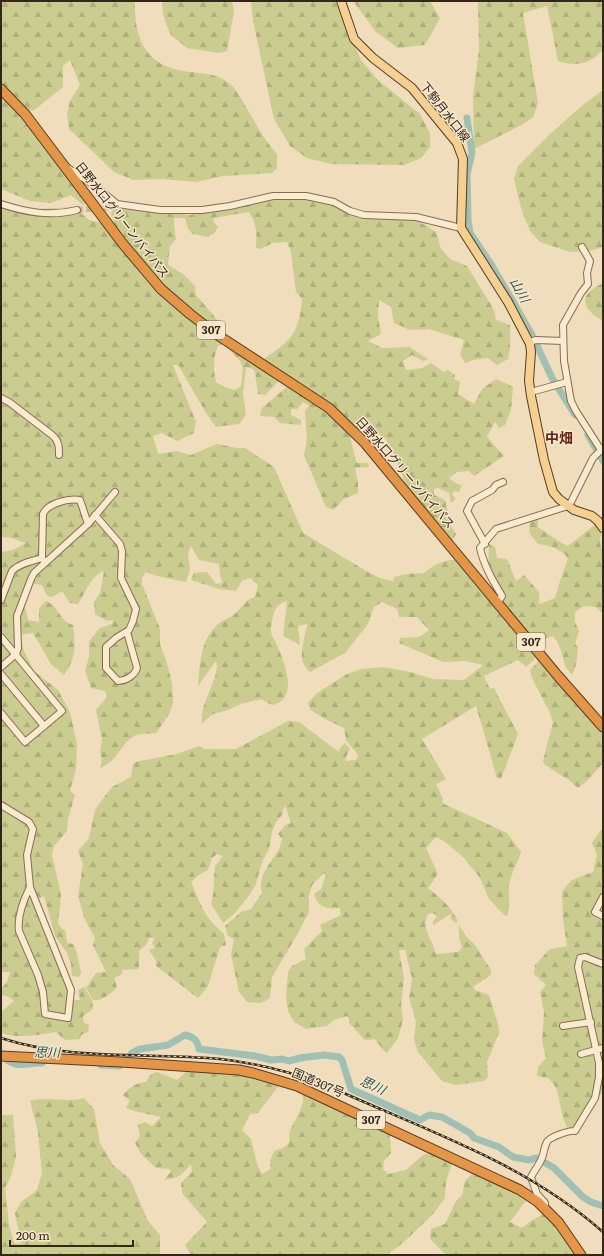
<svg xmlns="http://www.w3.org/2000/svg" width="604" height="1256" font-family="Literata,'Noto Sans JP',serif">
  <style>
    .forest { fill: url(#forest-firs) }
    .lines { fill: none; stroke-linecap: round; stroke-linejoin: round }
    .river { stroke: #a0c0b4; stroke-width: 7 }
    .minor-tunnel { stroke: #cab89b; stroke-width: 6; stroke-dasharray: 6 3; stroke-linecap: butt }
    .minor-casing { stroke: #876c54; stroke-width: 8 }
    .major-casing { stroke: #543b29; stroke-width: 10 }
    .highway-casing { stroke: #543b29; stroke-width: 11 }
    .minor { stroke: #faeace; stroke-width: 6 }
    .major { stroke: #f6d08f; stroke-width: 8 }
    .highway { stroke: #e59546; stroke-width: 9 }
    .rail-casing { stroke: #35261a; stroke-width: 2.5 }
    .rail { stroke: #f7e7cb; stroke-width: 1; stroke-dasharray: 3; stroke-linecap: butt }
    .labels { text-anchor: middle; stroke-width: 3; stroke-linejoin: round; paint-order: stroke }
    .shield { fill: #f7e7cb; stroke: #6f604f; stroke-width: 1 }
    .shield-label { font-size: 11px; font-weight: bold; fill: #35261a }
    .street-label { font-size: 12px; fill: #35261a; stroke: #f7e7cb }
    .water-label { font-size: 13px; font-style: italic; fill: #285650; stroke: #f7e7cb }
    .quarter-label { font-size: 14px; font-weight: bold; fill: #642318; stroke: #f7e7cb }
  </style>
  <defs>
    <pattern id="forest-firs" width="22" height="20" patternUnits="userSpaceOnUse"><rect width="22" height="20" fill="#cacd8f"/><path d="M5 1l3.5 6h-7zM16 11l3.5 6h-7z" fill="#aeb07b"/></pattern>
  </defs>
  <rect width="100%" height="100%" fill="#efddbb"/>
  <g class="forest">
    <path d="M1,1H135C134,36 144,65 183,71C201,74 220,72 233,87C237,91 239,96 242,100C253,118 262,138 277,154V168L272,173L223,176L197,182L160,179L133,180L114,172L69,129L67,114L70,101L80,85L70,60L63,66V87L33,111L28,110L7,88L1,84Z"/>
    <path d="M162,1H232L234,11L227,51L219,53L187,48L171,35L166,24L163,14Z"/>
    <path d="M251,1H335L361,60L379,81L420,114L430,134V147L421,158L404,165L331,164L307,158L290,146L274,119L253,21Z"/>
    <path d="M353,1H430L440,18L428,40L424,45L398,48L376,32Z"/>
    <path d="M479,1H603V49C592,64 576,67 558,61L547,6L523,13L538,103L533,117L523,124L474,149L473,97L479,50L478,4Z"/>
    <path d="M603,90V247L590,251L570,252L540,242L530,231L521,208L514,179L518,166L549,135L584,104Z"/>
    <path d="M1,94L35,135L87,202L83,205L71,195L51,203L30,201L1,189Z"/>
    <path d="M277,197L315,199L333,204L352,214L415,219L436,232L441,249L450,259L467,266L494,310L496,320L510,325V348L508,359L497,365L488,358L473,360L465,363L460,354L464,340L429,329L410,330L394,323L391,307L379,300L378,316L381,334L368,341L382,348L409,347L428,359L423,361L412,355L403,361L406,370L423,368L431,363L444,372L448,370L455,375L454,379L460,382L458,394L474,404L482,389L496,379L513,387L511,410L505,425L499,428L495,422L487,437L504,456L474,476L469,471L457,472L449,478L457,484L462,485L459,492L454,491L452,495L456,499L451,503L449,493L438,488L434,489V495L445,500L451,526L456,534L452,541L407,488L395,456L385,438L370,429L359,432L264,363V359C291,340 299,334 302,299L296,292L291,252L287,242L273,243L260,249L256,248C257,234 257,224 249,212L214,218L213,221L218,227L215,232L208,237L193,234L188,229L185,218H174V225L176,239L170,246L168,265L183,274L195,286L196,295L220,323L213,328L160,283L117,231L111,213L113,209L118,205L190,215Z"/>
    <path d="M1,207L38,209L74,207L89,220L102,223L149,279L224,342L222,345L218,346C213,357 213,370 216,382L224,387L235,390L241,386C244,362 244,364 227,348L228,345L281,379L265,395L258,394L255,372L253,369L246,367L243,394L246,415L239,424L216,427L206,413L178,365H173L196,422L194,433L177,441L162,433L153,436L158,454L177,451L191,455L217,444L237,448H245L274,467L303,533L366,571L380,578L393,581L394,577L407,574L424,573C432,565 448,558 459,560L537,654L534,660L526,667L518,660L484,676L490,689L494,688L518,734L501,779L497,778L476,706L422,739L446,779L436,784L443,799L442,803L507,833L521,852C517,863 511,874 509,885C508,895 511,906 507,916L504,915L489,899L480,878L464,858L444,841L436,837L426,848L438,874L428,888C442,899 450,906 458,921L456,923L451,919V914L433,925V922L437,916L433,913L428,914C423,926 426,928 430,939C433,944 434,949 436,954L458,952L462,947L459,938V925L466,936L475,945L491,970V975L473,987L475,990L489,995L498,1024L499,1033L487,1062L488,1077L484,1081L456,1085L442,1081L418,1052L414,1040L416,1022L409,997L412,979L405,950H399L404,978L401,1006L403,1020L398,1038L387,1053L383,1050L375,1039L365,1040L349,1023V1018L347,1016L334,1020L327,1026L306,1029L294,1022L288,1011L286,996L288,972L292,966L306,959L304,949L322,931L320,925L341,915L340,908C327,909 318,908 314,894L321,889L326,875L324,873L312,885L309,895V912L297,935L272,977L270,998L261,1003L247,1002L239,992L235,973L231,955L234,939L228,936L225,926L241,912L251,909L262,893C257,876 270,864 278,851C280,848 281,843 282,839L278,834L285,825L291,823L285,805L282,815L276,822L272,832L269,849L262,862L256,884L251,893L234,914L223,923L211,904L213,894L215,866L223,856L217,854L212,858L208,870L199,875L191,882C201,905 204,917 224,934L226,945L220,947L208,986L198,998L156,966V961L149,950L155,948L152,943L155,938H149L146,945L139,951V969L122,970V974L114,978L117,987C112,993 101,1002 93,1000L86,988L96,973L106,972L93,945L95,938L85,920L78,896L83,864L78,851L89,838L95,810L102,800L112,787L131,777L133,764L135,762L177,754L199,746L205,749H236L288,721L299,722L339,752L340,748L345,743L350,749L346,757V761L356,760L358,755L346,740L344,728L327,720L311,710L308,703L317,693L347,674L361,669L384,667L410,672L433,679L464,680L483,665L465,661L443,662L399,643L400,638L419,637L429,630L417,617H399L397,609L382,602L374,607L368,624L345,653L310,672C309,670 305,667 304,665C298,654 306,636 307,624L298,626L300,645L283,636L287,601C275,605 274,611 272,622C272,624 270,628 271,631C271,635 275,640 277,645C284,662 300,699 272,705L261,699L244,703L225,711L213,714L202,723C199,702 221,678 216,661L198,686C200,665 200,642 216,626C222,620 231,618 237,612C243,606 245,600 255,597L258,585L250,578L242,581L236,591L219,589L191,580L194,573L207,572L216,584L223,583L220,576L219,564L199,560L191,546L188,554L190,569L186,582L157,576L146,572L142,577V584L160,629V644L167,663L172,683L173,704L168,716L156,733C150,734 142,733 137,735C121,741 119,761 100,768L102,761L100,751L102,739L96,710L107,697L105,691L91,688L85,671L89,657V641L100,628L112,624L113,620L107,621L95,614L94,602L100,593L104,571C92,575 85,593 78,604L70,603L62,591L52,597L47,596L42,585L35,584L25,587L21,599L26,610L28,620L39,622V608L46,601C60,607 58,620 73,625C75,646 77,657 64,675L51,664L33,633L20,635L24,651L34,671L58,690L70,712L77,744L76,769L70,791L75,795L68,819L67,831L54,846L52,855L61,895L58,923L62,929L65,930L67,943L73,944L77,953L81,973L79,977L72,976L71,964L67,953L55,936L44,896L36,900L69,988L70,998L74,1000H80L78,990L84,987L92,1000L93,1009L83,1016L84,1023L89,1025L88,1032L81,1035L80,1039L65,1040L56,1032C37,1035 19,1039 1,1033V1012L14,1001L9,997L1,995V989L7,982L10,972H1V552L13,550L26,543L11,538L1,537Z"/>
    <path d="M603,283V321C597,318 592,314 588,309C579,296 593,288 603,283Z"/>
    <path d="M290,384L332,415L348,429L356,461L357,463H368L369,467L355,468L358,483V493L344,499L333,510L326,507L304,455L307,440L305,411L309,406L303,402L297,409H291V415L301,420V425L280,423L274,417L260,416L262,408Z"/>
    <path d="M538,518V527L560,542L568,546L596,524L602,533L600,538L601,548L603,549V614L596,607L584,606L575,612V622L579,631L575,644L578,647C577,656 577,667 572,675L565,666L562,653L557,641L552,636L541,641L533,640L505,609L498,589L488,570L489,544L495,547L497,558L507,559L516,581L524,575L539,592V604L555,598L558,587L568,558C561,549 549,545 538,544C530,534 527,533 531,520Z"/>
    <path d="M539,657L603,729V763L586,782L578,788L569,780L545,765L543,761L553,722L549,711L532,678L530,670L537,663V660Z"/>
    <path d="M603,827V1091L590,1109L573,1128L568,1129C560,1115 561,1102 556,1088C554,1084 551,1081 548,1078L537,1076L538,1067L546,1058L542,1041L544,1012L540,992L546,985L534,974L535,965L550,949L567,946L563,920L562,892L568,884L572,880L593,872L597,855L592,843Z"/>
    <path d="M188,1070L248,1075L280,1084L258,1113L250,1114L242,1130L251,1139L257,1164L262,1174L271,1169L270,1161L274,1151C279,1149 285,1148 288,1144C291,1141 288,1137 290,1132C293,1120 305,1108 303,1095L308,1092L383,1128L390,1136L391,1153L384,1161L383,1169L388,1174L406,1170L423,1155L433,1151L452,1163L446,1181L445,1198L433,1214L405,1241L387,1255H191L185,1245L207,1222L182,1193L181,1183L192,1172L191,1164C181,1175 181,1178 164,1180L171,1172L170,1169L156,1168L141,1154L135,1143L140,1136L138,1125L145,1122L152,1126L161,1117L138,1112L126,1108L130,1101L123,1095C130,1087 136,1083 146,1082L151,1074L157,1072L177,1080Z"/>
    <path d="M84,1098L94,1109L100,1143L113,1165L130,1179L148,1221L160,1235V1255H1V1115H13L16,1157L11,1176L5,1188L9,1225L14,1243L21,1244L15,1213L21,1202L37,1190L42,1173L38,1132L30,1101C48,1096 66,1103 84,1098Z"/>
    <path d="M475,1171L528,1198L510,1222L522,1228L531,1221L545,1213L558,1228L576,1255H446L430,1239L431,1229L445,1224L456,1201L462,1195L465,1181Z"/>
  </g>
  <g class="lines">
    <g class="river">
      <path d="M467,118L472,153L467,174L468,220L470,233L491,264L516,307L532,335L552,378L575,415"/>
      <path d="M588,435L603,461"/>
      <path d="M7,1060C21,1069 28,1062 42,1063"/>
      <path d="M101,1065L120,1066L132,1053L140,1049L168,1045L185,1035C194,1037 197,1040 199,1049L255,1056L271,1060L282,1059L289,1061L300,1058L324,1055L339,1057L342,1060L351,1089L420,1120L429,1115L442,1117L470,1133L474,1138L499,1147L513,1157L529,1160L537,1158L554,1168L583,1197L591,1202L603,1206"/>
    </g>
    <path class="minor-tunnel" d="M77,210L113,207"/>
    <defs>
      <g id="minor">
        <path d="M68,168L98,188L117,204L160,210H202L230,206L273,196H306L334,202L350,211L364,215L416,217L461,228"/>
        <path d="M1,204C26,212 50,217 77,210"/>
        <path d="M582,247L590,261L587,273L588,284L581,293L563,325L564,361L571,401L576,411L601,450"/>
        <path d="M529,342L536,340L563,341"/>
        <path d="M531,392L567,382"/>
        <path d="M1,398L9,402L52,435C59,441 59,446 59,455"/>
        <path d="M95,515L120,544L122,551L121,578L136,609L133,621L129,630L116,638L106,647V668L118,681C126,681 135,675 137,668L127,632"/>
        <path d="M485,544L467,511L472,501L492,490L496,485L503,482"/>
        <path d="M45,563L42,558L43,514C48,503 69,498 80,500L88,524"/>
        <path d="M1,600L12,571C20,563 32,561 42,558"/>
        <path d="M498,602L502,596C493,581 484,566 480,548L496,529L568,506L571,502L593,458L603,448"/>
        <path d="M1,637L62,711L25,742L1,713"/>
        <path d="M1,667L16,654L18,648L17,616L31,579L34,573L88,524L115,492"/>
        <path d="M1,674L44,726"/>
        <path d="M1,805L29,822L33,829L27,855L30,887L71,990L68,1018L45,1014L43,992L38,975L19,931C17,917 24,899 30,887"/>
        <path d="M603,897L595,912L603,916"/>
        <path d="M563,1026L591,1022"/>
        <path d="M581,1054L603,1048"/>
        <path d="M545,1205V1203L537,1194L531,1177C534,1171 539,1165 542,1158C544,1153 544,1147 547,1142C549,1137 570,1130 575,1131L595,1098L599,1077V1063L578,967L580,958L585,957L603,964"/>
      </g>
      <path id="major" d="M341,1L354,39L373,58L412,88L457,143L463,159L461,228L508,302L530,344L531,352L529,381L531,396L544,460L553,492L559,499L574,510L592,516L598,521L603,528"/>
      <g id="highway">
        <path d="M1,89L25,114L123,244L161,289L190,314L216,334L329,408L364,442L558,676L603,727"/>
        <path d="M1,1056L121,1062L239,1070L253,1073L297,1086L520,1190L538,1202L559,1223L581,1255"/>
      </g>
    </defs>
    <use href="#minor" class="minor-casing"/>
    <use href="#major" class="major-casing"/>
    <use href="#highway" class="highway-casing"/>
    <use href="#minor" class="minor"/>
    <use href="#major" class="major"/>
    <use href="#highway" class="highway"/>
    <defs>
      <path id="rail" d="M1,1038C68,1060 139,1053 208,1058C249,1061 288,1071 326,1085C421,1129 523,1161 603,1232"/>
    </defs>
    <use href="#rail" class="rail-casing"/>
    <use href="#rail" class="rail"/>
  </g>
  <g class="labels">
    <g class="shield">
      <rect x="197" y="321" width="28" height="18" rx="3"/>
      <rect x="517" y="633" width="28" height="18" rx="3"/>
      <rect x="357" y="1111" width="28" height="18" rx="3"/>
    </g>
    <g class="shield-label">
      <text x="211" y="334">307</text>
      <text x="531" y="646">307</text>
      <text x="371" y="1124">307</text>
    </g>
    <g class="street-label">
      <text transform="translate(445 112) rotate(52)" y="4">下駒月水口線</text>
      <text transform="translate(122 220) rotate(52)" y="4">日野水口グリーンバイパス</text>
      <text transform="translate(405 473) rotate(49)" y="4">日野水口グリーンバイパス</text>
      <text transform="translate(318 1083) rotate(23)" y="4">国道307号</text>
    </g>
    <g class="water-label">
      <text transform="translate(520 290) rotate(60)" y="5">山川</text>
      <text transform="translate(47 1052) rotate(1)" y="5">思川</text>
      <text transform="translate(373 1085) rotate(25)" y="5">思川</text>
    </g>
    <g class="quarter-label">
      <text x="559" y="443">中畑</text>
    </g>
  </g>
  <rect width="604" height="1256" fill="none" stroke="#35261a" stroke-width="4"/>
  <path d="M10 1240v6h123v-6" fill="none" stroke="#35261a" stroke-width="2"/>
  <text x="16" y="1240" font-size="12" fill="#35261a" stroke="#f7e7cb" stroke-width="3" paint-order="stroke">200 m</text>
</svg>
